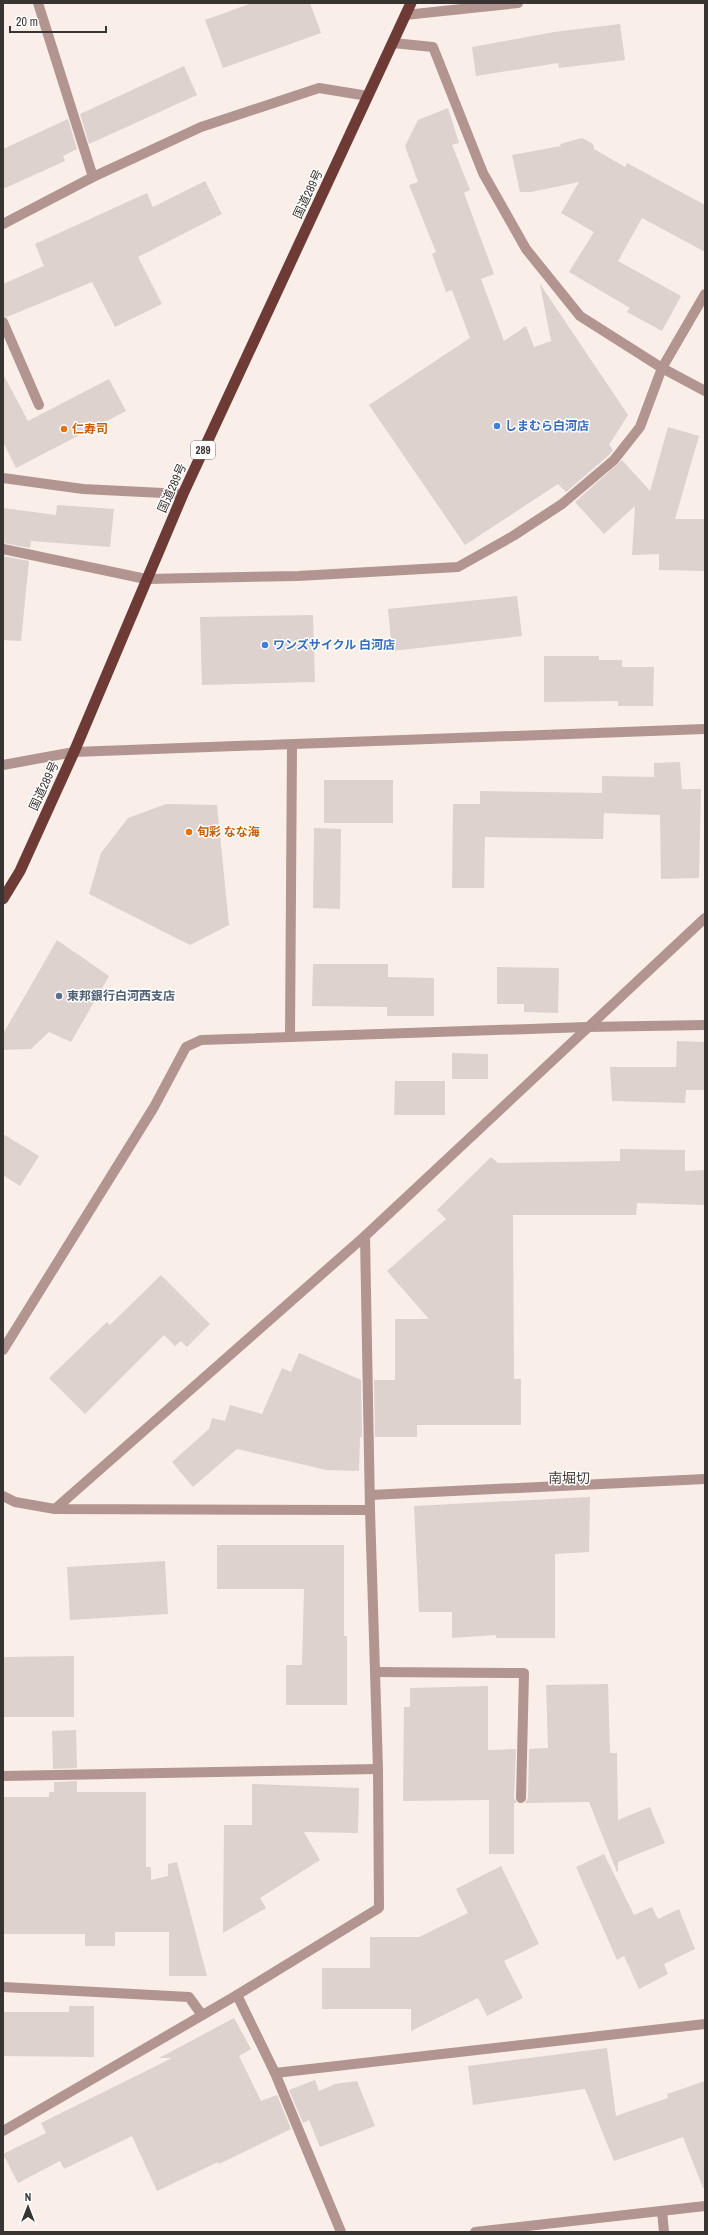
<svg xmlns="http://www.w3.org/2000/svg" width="708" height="2235" font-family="'Archivo Narrow','Noto Sans JP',sans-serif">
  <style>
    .building { fill: #ddd2cd }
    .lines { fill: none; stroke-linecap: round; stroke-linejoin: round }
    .minor { stroke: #b29491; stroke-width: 10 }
    .tertiary { stroke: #b29491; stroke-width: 10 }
    .trunk { stroke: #6e3a36; stroke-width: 11 }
    .shop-dot { fill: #3f7fe0; stroke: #fff; stroke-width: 1.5 }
    .food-dot { fill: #e8710a; stroke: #fff; stroke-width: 1.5 }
    .service-dot { fill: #5c6f8a; stroke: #fff; stroke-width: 1.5 }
    .labels { text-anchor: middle; stroke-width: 3; stroke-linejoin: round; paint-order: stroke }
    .shield { fill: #fff; stroke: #747170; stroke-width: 1 }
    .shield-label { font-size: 11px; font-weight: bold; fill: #383432 }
    .street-label { font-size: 12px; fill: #383432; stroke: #fff }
    .shop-label { font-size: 12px; font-weight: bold; fill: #366cbe; stroke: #fff; text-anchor: start }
    .food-label { font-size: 12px; font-weight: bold; fill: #c56008; stroke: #fff; text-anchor: start }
    .service-label { font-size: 12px; font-weight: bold; fill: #4e5e75; stroke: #fff; text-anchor: start }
    .quarter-label { font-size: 14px; fill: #473f3a; stroke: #fff }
  </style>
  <rect width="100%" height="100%" fill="#f9eee8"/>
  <g class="building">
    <path d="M252,3H310L321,33L223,68L205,20Z"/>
    <path d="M620,24L625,60L559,68L558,63L476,76L472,47L554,32Z"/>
    <path d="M184,66L197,95L89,144L80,114Z"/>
    <path d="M448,108L459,143L452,145L470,190L464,193L494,274L481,279L504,341L526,326L534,347L551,341L540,284L628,415L609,445L613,450L609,455L566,492L558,484L465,545L369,405L470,338L452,290L446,292L432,254L436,252L409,185L418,182L405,146L418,120Z"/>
    <path d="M68,119L77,149L63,156L65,161L3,189V149Z"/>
    <path d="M582,138L593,144L594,149L625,167L627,163L705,205V252L642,218L618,261L681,296L662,331L627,312L630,308L569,272L594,232L561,213L579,182L531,192H520L512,155L561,146L560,144Z"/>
    <path d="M205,181L222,214L138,257L162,304L115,327L92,282L7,317L3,316V284L44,266L35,244L147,193L153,207Z"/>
    <path d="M3,374L28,421L109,379L126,411L16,468L3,442Z"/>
    <path d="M668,427L699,436L675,519H705V571L659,570V554L632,555L635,506L604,534L575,502L622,460L650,491Z"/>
    <path d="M57,505L114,509L110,547L31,541L30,548L3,543V508L56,515Z"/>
    <path d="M3,556L29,561L21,641L3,640Z"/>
    <path d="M517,596L522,636L392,651L388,609Z"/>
    <path d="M313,615L315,682L202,685L200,617Z"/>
    <path d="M544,656H599V660H622V667H654L653,706H618V701L544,702Z"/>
    <path d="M680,762L682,789H701L699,878L661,879L660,815L604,813L603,839L485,837L484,888H452L453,804H480V791L602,793V776L654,777V763Z"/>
    <rect x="324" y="780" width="69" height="43"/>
    <path d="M166,804L217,805L229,925L190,945L89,894L101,853L128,818Z"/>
    <path d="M314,828L341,829L340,909L313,908Z"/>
    <path d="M57,940L109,976L71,1042L49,1032L31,1049L3,1050V1034Z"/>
    <path d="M313,964H388V977L434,978V1016H387V1007L312,1006Z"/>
    <path d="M497,967L559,968L558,1013L524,1012V1004H497Z"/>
    <path d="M677,1041L705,1042V1090H686L685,1103L612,1101L610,1067H676Z"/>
    <path d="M452,1053L488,1054V1079H452Z"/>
    <path d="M395,1081H445V1115H394Z"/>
    <path d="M3,1134L39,1156L20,1186L3,1175Z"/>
    <path d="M620,1149L685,1150V1171L705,1170V1205L637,1203L636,1215H513L514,1379H521V1425H417V1437H375L374,1380H395V1319H429L387,1271L446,1219L437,1210L491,1157L498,1163L620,1161Z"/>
    <path d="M161,1275L210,1324L187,1347L181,1341L175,1346L164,1335L85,1414L49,1378L107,1322L110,1325Z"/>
    <path d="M299,1353L361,1380L362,1437H360L359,1471L326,1470L237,1449L193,1487L172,1462L209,1429L212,1418L225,1421L230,1405L262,1414L282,1368L291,1372Z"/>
    <path d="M590,1497L589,1552L555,1554V1638H496V1635L452,1638V1612H419L414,1506Z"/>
    <path d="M217,1545H344V1636H347V1705H286V1665H302L304,1589H217Z"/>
    <path d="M165,1561L168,1614L70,1620L67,1567Z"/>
    <path d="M74,1656V1717H3V1657Z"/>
    <path d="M608,1684L610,1753H617L618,1820L650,1807L665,1843L618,1862V1871L617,1872L589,1802L525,1803L528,1798L529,1749L548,1748L546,1685Z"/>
    <path d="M488,1686V1750L516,1749L514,1798L517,1803H514V1854H489V1800L403,1801L404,1707H410V1688Z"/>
    <path d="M76,1730L77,1768L53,1769L52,1731Z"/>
    <path d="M77,1781V1792H146V1867H151V1880L168,1876V1864L177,1862L207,1976H169V1932H115V1946H85V1934H3V1797H49V1792H54V1782Z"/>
    <path d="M252,1784L359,1788L358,1833L304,1832L320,1860L260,1898L266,1908L223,1933L224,1825H252Z"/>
    <path d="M604,1854L634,1915L652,1907L658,1919L679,1909L695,1949L664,1964L668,1974L639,1989L624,1956L617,1960L576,1867Z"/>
    <path d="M501,1866L539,1944L504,1961L523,1998L487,2016L478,1998L411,2031V2009H322V1968H370V1937H419L468,1913L456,1889Z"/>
    <path d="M69,2006H94V2057L3,2056V2012H69Z"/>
    <path d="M234,2018L251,2049L239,2056L261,2101L277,2095L291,2129L219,2164L218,2162L157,2191L132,2136L64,2169L60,2161L18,2183L3,2154L46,2133L41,2123L172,2058H159Z"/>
    <path d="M607,2048L616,2116L668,2098L667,2094L705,2081V2188H703L683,2137L614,2161L585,2089L473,2105L468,2066Z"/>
    <path d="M315,2080L319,2091L335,2084L357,2081L375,2126L320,2147L309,2120L303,2123L289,2090Z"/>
  </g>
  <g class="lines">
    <g class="minor">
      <path d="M38,3L93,177"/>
      <path d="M405,15L518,3"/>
      <path d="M393,43L433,47L483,173L526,249L580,316L662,368L705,391"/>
      <path d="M3,224L93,177L201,127L319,88L368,96"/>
      <path d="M3,322L39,405"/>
      <path d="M3,478L83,489L183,494"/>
      <path d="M3,549L146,579L298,576L458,567L513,536L562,504L614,460L640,427L662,368L705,294"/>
      <path d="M3,765L74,752"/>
      <path d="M290,1036L292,745"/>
      <path d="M3,1350L154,1107L186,1047L201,1040L587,1027L705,1025"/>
      <path d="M370,1495L705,1479"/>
      <path d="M3,1496L15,1502L55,1509L370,1510"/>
      <path d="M375,1672L524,1673L521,1798"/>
      <path d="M3,1776L378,1769"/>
      <path d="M3,1987L189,1997L202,2015"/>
      <path d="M237,1995L275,2073L341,2232"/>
      <path d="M275,2073L705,2024"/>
      <path d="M3,2131L237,1995L379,1908L378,1769L370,1510L365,1236"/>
      <path d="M662,2211L664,2232"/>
    </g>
    <g class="tertiary">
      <path d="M74,752L705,729"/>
      <path d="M55,1509L365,1236L705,918"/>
      <path d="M475,2232L705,2206"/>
    </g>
    <path class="trunk" d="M3,899L20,871L74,752L183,494L411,3"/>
  </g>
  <g class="shop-dot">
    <circle cx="497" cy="426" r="4"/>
    <circle cx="265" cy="645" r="4"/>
  </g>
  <g class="food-dot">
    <circle cx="64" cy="429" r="4"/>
    <circle cx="189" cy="832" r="4"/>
  </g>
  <circle class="service-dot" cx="59" cy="996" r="4"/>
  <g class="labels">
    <rect class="shield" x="191" y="441" width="24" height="18" rx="3"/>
    <g class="shield-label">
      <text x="203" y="454">289</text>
    </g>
    <g class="street-label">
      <text transform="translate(308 194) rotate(-65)" y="4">国道289号</text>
      <text transform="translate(172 488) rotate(-66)" y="4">国道289号</text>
      <text transform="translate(44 786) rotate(-65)" y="4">国道289号</text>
    </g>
    <g class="shop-label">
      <text x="505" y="430">しまむら白河店</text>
      <text x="273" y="649">ワンズサイクル 白河店</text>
    </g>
    <g class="food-label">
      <text x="72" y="433">仁寿司</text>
      <text x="197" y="836">旬彩 なな海</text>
    </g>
    <g class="service-label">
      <text x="67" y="1000">東邦銀行白河西支店</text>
    </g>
    <g class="quarter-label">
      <text x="569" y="1483">南堀切</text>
    </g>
  </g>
  <rect width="708" height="2235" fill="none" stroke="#383432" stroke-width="8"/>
  <g transform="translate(28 2207)" stroke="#ffffff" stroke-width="3" paint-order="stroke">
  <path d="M0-3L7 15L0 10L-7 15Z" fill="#383432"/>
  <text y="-6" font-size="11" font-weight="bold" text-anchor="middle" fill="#383432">N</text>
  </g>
  <path d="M10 26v6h96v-6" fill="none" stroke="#383432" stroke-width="2"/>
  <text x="16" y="26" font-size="12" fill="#383432" stroke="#ffffff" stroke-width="3" paint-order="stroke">20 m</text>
</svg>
